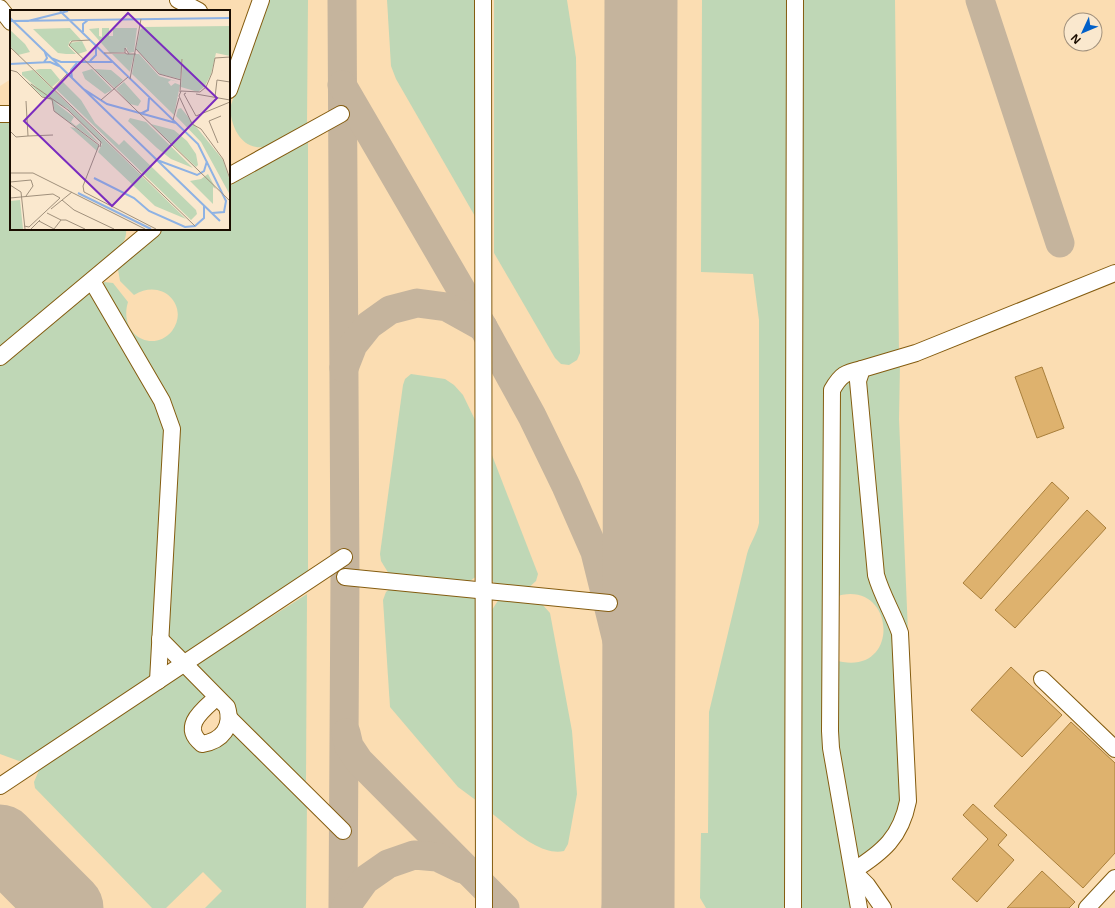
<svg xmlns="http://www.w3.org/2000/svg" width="1115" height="908" font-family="'Open Sans',sans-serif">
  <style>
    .built { fill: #fbddb2; fill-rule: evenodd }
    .green { fill: #bfd7b6 }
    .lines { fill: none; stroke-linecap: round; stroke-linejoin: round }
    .taxiway { stroke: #c5b49d; stroke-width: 29 }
    .runway { stroke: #c5b49d; stroke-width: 73 }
    .building { fill: #deb26e; stroke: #a87e3a }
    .minor-casing { stroke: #845c10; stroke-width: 18 }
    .minor { stroke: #fff; stroke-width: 16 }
    .inset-river { fill: none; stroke: #8eb2e4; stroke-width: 2 }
    .inset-road { fill: none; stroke: #a0907c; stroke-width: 1 }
    .view { fill: #7b2cbf; fill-opacity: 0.15; stroke: #7b2cbf; stroke-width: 2 }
    .inset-edge { fill: none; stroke: #1a0d00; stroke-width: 2 }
  </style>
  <rect width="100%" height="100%" fill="#fae8ce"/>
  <path class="built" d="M188,0H1115V908H0V86L11,79V229H229V11H210ZM1071,20H1095V44H1071Z"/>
  <g class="green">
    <path d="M266,0H308L307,124C297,130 287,139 276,144C247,156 232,134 230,108Z"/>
    <path d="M387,0H476V218L396,79L391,66Z"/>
    <path d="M494,0H567L576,58L580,353L577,360L569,365L561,364L555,358L494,253Z"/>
    <path d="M702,0H791L787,904L783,908H706L700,898L701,833H708L709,712L747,554C750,543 757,534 759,523V320L753,274L701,272Z"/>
    <path d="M800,0H895L899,355L837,373L825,737L855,908H799Z"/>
    <path d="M11,121V229H126C127,238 123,243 118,250L0,349V122Z"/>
    <path d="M308,141V575L186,658L164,636L177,430L104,291V282L113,283L128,302C118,335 153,354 172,331C190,307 163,277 134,295L120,281L117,264L163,229H229V186Z"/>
    <path d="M90,291L154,400L165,423L152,679L26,760L19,761L0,754V364Z"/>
    <path d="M900,364L899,419L908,632L885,590L864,380L866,375Z"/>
    <path d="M411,374L445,379L454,385L463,395L478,426L477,576L467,583L389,574L381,561L380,554L403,385L405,379Z"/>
    <path d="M853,375L872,577L894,624L903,808L888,839L856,861L835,744L834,660C903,681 897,575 834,597L838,385Z"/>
    <path d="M490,450L538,574L536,581L526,590L497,586L491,579Z"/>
    <path d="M391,588L468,594L475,599L479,607L477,801L458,787L390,707L383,600L386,592Z"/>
    <path d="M307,594L306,782L235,716L194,666Z"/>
    <path d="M499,599L541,603L550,613L572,731L577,794L568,844L564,851C540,857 507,825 489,811L490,613Z"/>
    <path d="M181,672L207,698C191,714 172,732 198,750L231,730L307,802L306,908H205L222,891L203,872L166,908H152L35,788L34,782L40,768Z"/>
  </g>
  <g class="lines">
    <g class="taxiway">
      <path d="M342,0L345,577L343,908"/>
      <path d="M980,0L1060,243"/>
      <path d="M342,85L483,327L532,416L566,486L595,552L618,645L639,769"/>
      <path d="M344,368L353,345L369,325L390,310L417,303L447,307L483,327"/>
      <path d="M346,733L349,746L359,761L505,908"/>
      <path d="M345,908L365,880L388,864L414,855L437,857L462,869"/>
      <path d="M616,908L638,873"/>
    </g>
    <g class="runway">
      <path d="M0,841L67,908"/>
      <path d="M638,908L641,0"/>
    </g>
  </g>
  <g class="building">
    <path d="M1042,367L1064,428L1037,438L1015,377Z"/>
    <path d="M1052,482L1069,498L981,599L963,583Z"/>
    <path d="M1087,510L1106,528L1015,628L995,610Z"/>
    <path d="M1011,667L1062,715L1022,757L971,710Z"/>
    <path d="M1071,722L1115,763V853L1083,888L994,806Z"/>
    <path d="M973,804L1007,835L998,845L1014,860L977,902L952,879L988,839L963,815Z"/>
    <path d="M1042,871L1075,902L1069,908H1007Z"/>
  </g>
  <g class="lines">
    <defs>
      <g id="minor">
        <path d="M178,0L199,11"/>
        <path d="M483,0L484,908"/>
        <path d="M0,8L11,22"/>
        <path d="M229,90L261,0"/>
        <path d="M0,114H11"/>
        <path d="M229,176L341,114"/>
        <path d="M92,281L162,401L172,429L158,681"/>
        <path d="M0,357L153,229"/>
        <path d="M345,577L609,603"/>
        <path d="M160,639L227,707C233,727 222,741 202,744C180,726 203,710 217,697"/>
        <path d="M1042,679L1115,749"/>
        <path d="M230,719L343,831"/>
        <path d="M0,786L344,557"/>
        <path d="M793,908L795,0"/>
        <path d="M859,908L831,748L830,731L832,390C841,374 845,373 862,369"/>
        <path d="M883,908L867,885L853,871C883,852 901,837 908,801L900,633C893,613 882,596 876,575L858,381L862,369L916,353L1115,273"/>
        <path d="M1087,908L1115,878"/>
      </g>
    </defs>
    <use href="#minor" class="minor-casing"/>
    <use href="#minor" class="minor"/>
  </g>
  <g transform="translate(10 10)">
    <rect width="220" height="220" fill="#fae8ce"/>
    <path d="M220,16V46L206,43L201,64L195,76L188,82L171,77L173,48L170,69L150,64L126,39L130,20L133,17ZM60,18L71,30L60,31L58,36L66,44H56L48,43L23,19ZM89,18V26L92,27V18H99V26H103V18H127L124,42L119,43L116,37L114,42L100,43L79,19ZM0,20L15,34L20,42L8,45L0,36ZM72,31L77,41L68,44L60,36V33ZM102,44H124L120,62ZM125,44H129L149,66L169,72L161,70L158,72L161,76L165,73L170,75L164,105L122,64ZM30,59H41L50,70L42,77L25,60ZM82,59L101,78L102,80L95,84L75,69L72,62ZM84,59L101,60L113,70L105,78ZM23,60L176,209L145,196L88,142L92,134L57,98L32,86L17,71L31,81L12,65V62ZM52,71L71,90L85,113L109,135L114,130L186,200L187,204L181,210L45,78ZM114,72L131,91L128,96L120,94L106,79ZM42,90L64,107L61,112L66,116L70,113L91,135L45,102ZM171,98L213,150L220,171V185L191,132L166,106L168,99ZM120,108L136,112L183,158L161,149L147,138L118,111ZM141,114L164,120L177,131L186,144L188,155L186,157ZM60,117L66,118L89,136L87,141ZM198,164L206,179L203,177V194L180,171L191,169ZM10,190L13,219H0V191Z" fill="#bfd7b6"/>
    <path class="inset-river" d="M50,1L188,134L216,191L214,202L202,203M0,8L210,211M0,11L220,8M18,11L58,1M73,22V14L78,10M34,40L37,48L34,52M41,48L51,52H102M80,51L86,45V37M0,54L40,52L49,56M62,68L61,60L67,53M72,78L97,94L166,113M130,104L138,100L139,88M147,150L187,165L194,161L197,151M84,168L124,188L139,201L175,217L185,216L194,208V196M68,183L141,219"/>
    <path class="inset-road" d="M80,30L62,31L59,35L220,191M0,37L185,216M126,39L149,64L171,70M94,43H115M119,44L115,38V43L117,44H126M220,47L205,48L202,63L196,77L190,82L171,81L169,86L182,114L191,119L213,149L220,169M0,60L7,62L32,87L42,89L44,101L89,135L73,176L74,182L146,219M120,69L131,9M21,74L58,100L91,132L90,137M43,79L57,64M170,82L172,49M176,83L174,84L186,106L220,92M186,84L220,90M205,87L207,70L220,72M91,90L118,67M163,110L169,88M0,121L6,127L18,126L16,91M18,126L43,125M208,133L199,111L211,106M0,163H23L135,219M0,172L21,170L23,176L16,186M0,175L11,182L15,219M0,188L43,184L50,188L19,217L14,216M52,190L64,200L104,219M41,199L62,182M51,210H56L75,219M29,211L44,219L51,210L37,203M21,219L30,210"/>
    <path class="view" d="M118,3L207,88L102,196L14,111Z"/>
    <rect width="220" height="220" class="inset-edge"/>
  </g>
  <g transform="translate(1083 32) rotate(226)"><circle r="19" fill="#fae8ce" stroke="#a0907c"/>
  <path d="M0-3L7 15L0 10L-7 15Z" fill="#0160c9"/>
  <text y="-6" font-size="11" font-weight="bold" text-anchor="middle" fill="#1a0d00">N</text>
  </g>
</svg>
